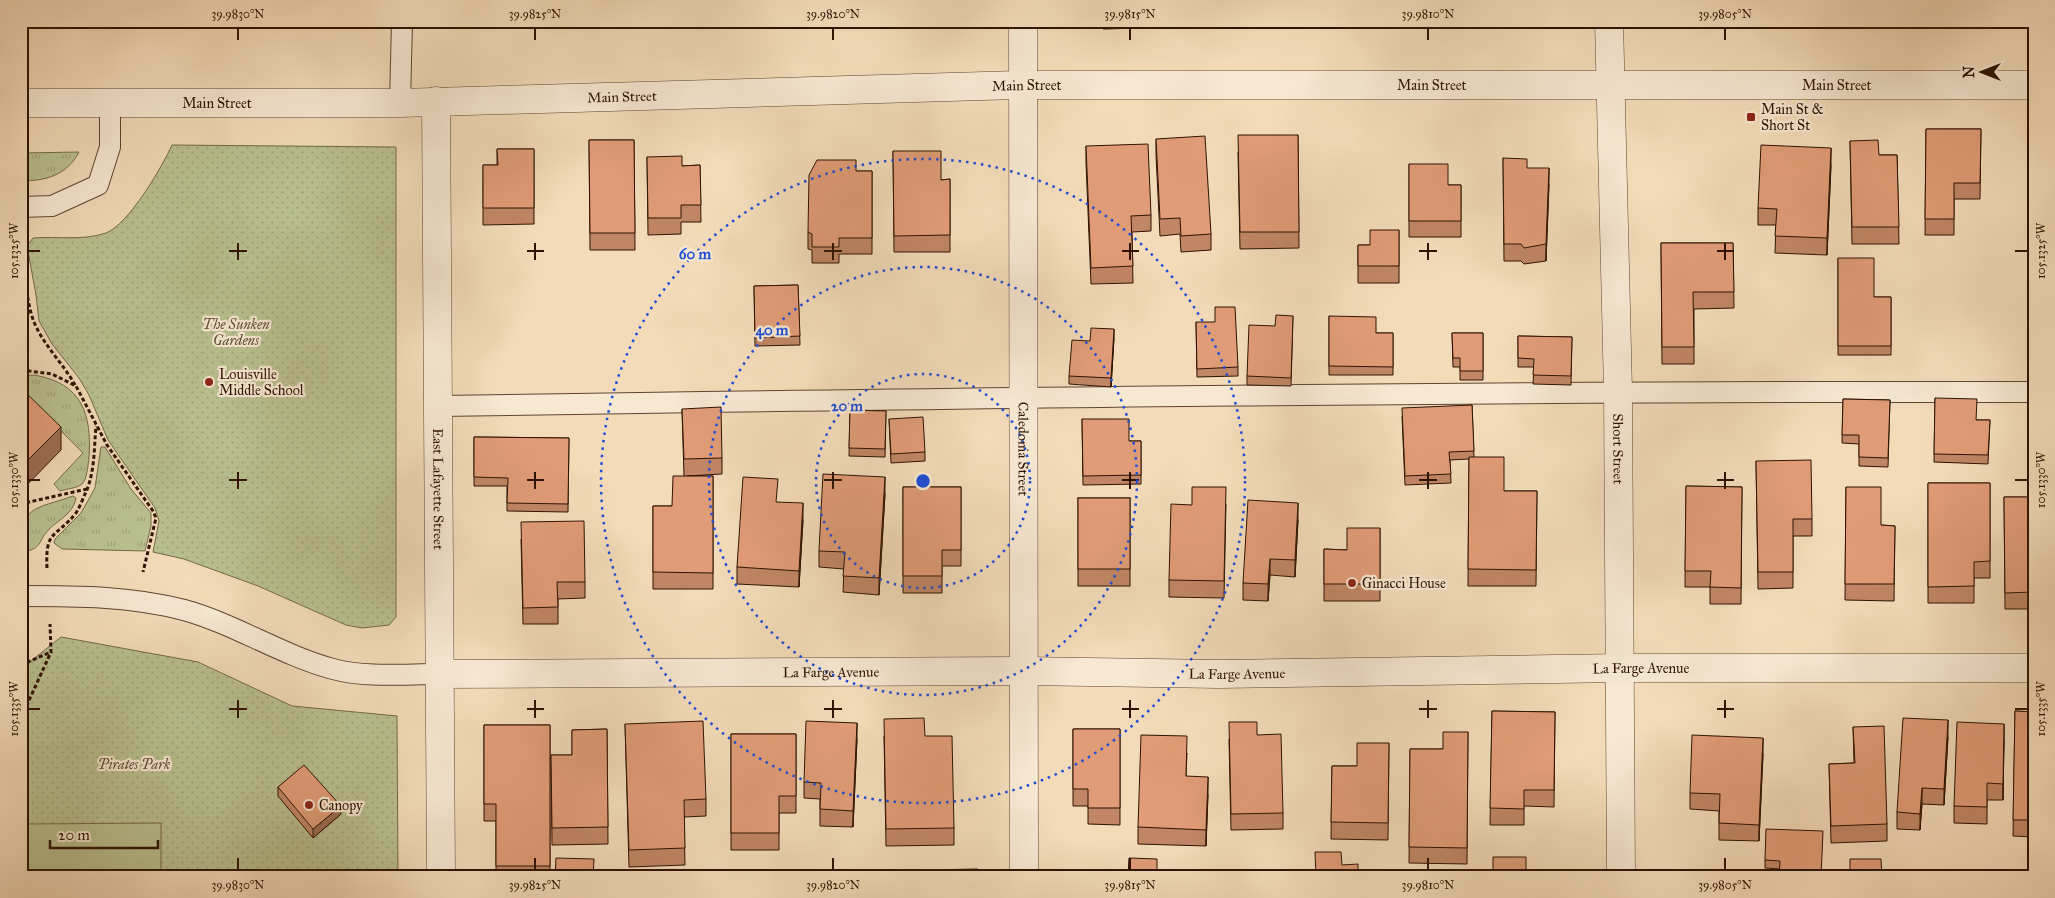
<svg xmlns="http://www.w3.org/2000/svg" width="2055" height="898" font-family="'IM FELL Great Primer',serif">
  <style>
    .grass { fill: url(#grass-tufts); stroke: #746949 }
    .park { fill: url(#park-dots); stroke: #746949 }
    .garden { fill: #b9c090; stroke: #746949 }
    .lines { fill: none; stroke-linecap: round; stroke-linejoin: round }
    .service-casing { stroke: #5f4430; stroke-width: 22 }
    .minor-casing { stroke: #5f4430; stroke-width: 29 }
    .tertiary-casing { stroke: #5f4430; stroke-width: 29 }
    .path { stroke: #2e1202; stroke-width: 3; stroke-dasharray: 4 2.5; stroke-linecap: butt }
    .service { stroke: #f7e8d2; stroke-width: 20 }
    .minor { stroke: #f7e8d2; stroke-width: 28 }
    .tertiary { stroke: #f7e8d2; stroke-width: 28 }
    .wall { fill: #c18665; stroke: #2e1202 }
    .shaded-wall { fill: #9d6d53; stroke: #2e1202 }
    .building { fill: #e09c76; stroke: #2e1202 }
    .ticks { fill: none; stroke: #2e1202; stroke-width: 2 }
    .ring { fill: none; stroke: #1d4ed8; stroke-width: 2.5; stroke-dasharray: 2.5 5 }
    .poi-dot { fill: #8f2418; stroke: #f7e8d2; stroke-width: 2 }
    .labels { text-anchor: middle; stroke-width: 4.5; stroke-linejoin: round; paint-order: stroke }
    .street-label { font-size: 14px; fill: #2e1202; stroke: #f7e8d2 }
    .poi-label { font-size: 14px; fill: #2e1202; stroke: #f7e8d2; text-anchor: start }
    .park-label { font-size: 14px; font-style: italic; fill: #5f4f34; stroke: #f7e8d2 }
    .centre { fill: #1d4ed8; stroke: #f7e8d2; stroke-width: 2.5 }
    .ring-label { font-size: 15px; text-anchor: middle; font-weight: bold; fill: #1d4ed8; stroke: #f7e8d2; stroke-width: 4.5; stroke-linejoin: round; paint-order: stroke }
    .neatline { fill: none; stroke: #2e1202; stroke-width: 2 }
    .ticks-label { font-size: 12px; text-anchor: middle; fill: #2e1202 }
  </style>
  <defs>
    <pattern id="grass-tufts" width="24" height="20" patternUnits="userSpaceOnUse" patternTransform="scale(1.25)"><rect width="24" height="20" fill="#b9c090"/><path d="M3 7l-1-3M5 7V3M7 7l1-3M15 17l-1-3M17 17v-4M19 17l1-3" fill="none" stroke="#9fa47b"/></pattern>
    <pattern id="park-dots" width="8" height="8" patternUnits="userSpaceOnUse" patternTransform="scale(1.25)"><rect width="8" height="8" fill="#b9c090"/><path d="M2 2h.1M6 6h.1" fill="none" stroke="#9fa47b" stroke-width="1.8" stroke-linecap="round"/></pattern>
  </defs>
  <rect width="100%" height="100%" fill="#f3dbb9"/>
  <filter id="stains"><feTurbulence type="fractalNoise" baseFrequency=".004" numOctaves="4"/><feColorMatrix values="0 0 0 0 .2 0 0 0 0 .09 0 0 0 0 .02 0 0 0 .5 -.17"/></filter>
  <radialGradient id="worn" r=".72"><stop offset=".6" stop-color="#630" stop-opacity="0"/><stop offset="1" stop-color="#630" stop-opacity=".3"/></radialGradient>
  <g class="grass">
    <path d="M79,152C67,175 46,181 21,181V153Z"/>
    <path d="M34,375C82,383 92,414 89,458C88,464 87,480 82,484C78,488 66,489 60,491L54,484L83,453L21,391V376Z"/>
    <path d="M101,447H105L131,489L151,513V526L145,551L62,549L54,543L55,539L81,513L95,488Z"/>
    <path d="M73,496L76,498C73,516 54,521 45,534C41,539 40,546 33,549C30,551 25,551 21,551C21,504 34,510 73,496Z"/>
  </g>
  <g class="park">
    <path d="M172,145L396,147V617L389,625L362,628L346,625L258,586L184,559L153,552L159,521L155,508L108,440L89,395L79,378L52,344L39,321L36,295L27,246L33,238C57,236 83,241 106,233C129,224 162,167 172,145Z"/>
    <path d="M61,637L198,662L292,706L397,716L398,877H21V669Z"/>
  </g>
  <path class="garden" d="M161,823V877H23V824Z"/>
  <g class="lines">
    <defs>
      <g id="service">
        <path d="M400,103L402,21"/>
        <path d="M21,207L52,206L98,185L110,147V104"/>
        <path d="M437,406C969,398 1501,391 2034,392"/>
        <path d="M21,596C77,596 130,596 184,610C235,624 281,655 333,669C366,678 405,674 439,674"/>
      </g>
      <g id="minor">
        <path id="s1" d="M1023,21L1024,877"/>
        <path id="s2" d="M1609,21L1618,391L1621,877"/>
        <path id="s3" d="M436,101L441,877"/>
        <path id="s4" d="M439,674L1023,671L1219,674L1620,668H2034"/>
      </g>
      <g id="tertiary">
        <path id="s5" d="M21,103H400L1022,85H2034"/>
      </g>
    </defs>
    <use href="#service" class="service-casing"/>
    <use href="#minor" class="minor-casing"/>
    <use href="#tertiary" class="tertiary-casing"/>
    <g class="path">
      <path d="M21,265C27,284 27,304 34,322C44,346 63,363 75,385"/>
      <path d="M21,346L29,308"/>
      <path d="M21,370L52,374L76,386L107,445L153,511L156,518L143,572"/>
      <path d="M21,507L29,502L87,489"/>
      <path d="M47,568C45,529 56,538 76,513C80,507 83,498 86,492C95,471 94,448 96,426"/>
      <path d="M21,665L51,652"/>
      <path d="M21,718L51,652L50,624"/>
    </g>
    <use href="#service" class="service"/>
    <use href="#minor" class="minor"/>
    <use href="#tertiary" class="tertiary"/>
  </g>
  <g class="wall">
    <path d="M1103,21H1145V28L1103,29Z"/>
    <path d="M1926,129H1981L1980,199H1954V235H1925Z"/>
    <path d="M1298,135L1299,248L1240,249L1238,152Z"/>
    <path d="M1156,139L1211,234V250L1181,252L1180,234L1160,236L1156,155Z"/>
    <path d="M589,140H634L635,250H590Z"/>
    <path d="M1850,141L1879,155H1897L1899,244H1852Z"/>
    <path d="M1086,146L1151,215V231L1132,232L1133,283L1091,284L1086,163Z"/>
    <path d="M497,149H534V224L483,225V165H497Z"/>
    <path d="M893,151L941,180L950,179V252H894Z"/>
    <path d="M647,157L682,166L700,165L701,222H681V234L648,235Z"/>
    <path d="M1503,158L1527,168L1549,184L1546,261L1524,264L1521,261H1504Z"/>
    <path d="M1409,164L1448,185H1461V237H1409Z"/>
    <path d="M1831,165L1827,255L1775,253L1776,225H1758V208Z"/>
    <path d="M856,171H872V254H839V263H812V250L808,249V232Z"/>
    <path d="M1399,230V283H1358V245H1370Z"/>
    <path d="M1661,243H1733L1734,308L1694,309V364H1662Z"/>
    <path d="M1838,258L1874,297H1891V355H1838Z"/>
    <path d="M798,285L800,345L755,346L754,286Z"/>
    <path d="M1293,316L1291,386L1247,385V376L1275,326Z"/>
    <path d="M1329,316L1376,333H1393V375H1329Z"/>
    <path d="M1196,322L1238,367V376L1197,377Z"/>
    <path d="M1452,333H1483V380H1460V367H1453Z"/>
    <path d="M1518,336L1572,337L1571,385L1533,384L1534,367H1518Z"/>
    <path d="M1114,338L1111,387L1069,384V376Z"/>
    <path d="M1935,398L1976,420H1990L1988,464L1934,462Z"/>
    <path d="M1843,399L1890,400L1888,467L1859,466V444L1842,443Z"/>
    <path d="M1472,405L1474,457L1504,491H1537L1536,586H1468L1469,459L1450,460L1451,483L1405,485L1402,416Z"/>
    <path d="M682,409L722,458V474L687,476H713V589H653V506H672L684,476Z"/>
    <path d="M850,410L886,411L885,457L849,456Z"/>
    <path d="M889,419L925,452V461L891,463Z"/>
    <path d="M1082,419L1129,441H1141V484L1083,485Z"/>
    <path d="M474,437L569,438L568,512L507,511V486H474Z"/>
    <path d="M1756,461L1812,519V536H1793V588L1758,589Z"/>
    <path d="M1928,483H1990V578H1974V603H1928Z"/>
    <path d="M1686,486L1742,487L1741,604H1710V587H1685Z"/>
    <path d="M903,487H961V566H942V593H903Z"/>
    <path d="M1846,487L1881,525L1895,526L1894,601L1845,600Z"/>
    <path d="M885,494L879,595L843,592L844,569L819,567V551Z"/>
    <path d="M2004,497H2034V609H2005Z"/>
    <rect x="1078" y="498" width="52" height="88"/>
    <path d="M777,502L803,520L799,587L737,584V567Z"/>
    <path d="M1226,504L1224,598L1169,597V580L1192,505Z"/>
    <path d="M1298,520L1295,577L1270,575L1268,601L1243,600V583Z"/>
    <path d="M1380,528V601H1324V549L1347,550Z"/>
    <path d="M521,539L585,582V598L558,599V624H523Z"/>
    <path d="M1492,711L1555,712L1554,807L1524,806V825H1490Z"/>
    <path d="M2015,711L2034,712V837L2013,836Z"/>
    <path d="M625,724L706,799V816L684,817L685,865L629,867Z"/>
    <path d="M484,725H550V877H496V821H484Z"/>
    <path d="M1853,727L1887,824V841L1831,843L1829,764L1854,763Z"/>
    <path d="M607,729L608,844L552,845L551,755H572V730Z"/>
    <path d="M1073,729H1120V825L1088,824V806H1073Z"/>
    <path d="M1468,732L1467,864L1409,863L1410,749H1443Z"/>
    <path d="M731,734H796V813H779V850H731Z"/>
    <path d="M1257,735L1283,813V829L1231,830L1229,739Z"/>
    <path d="M884,736H925L954,828V845L886,846Z"/>
    <path d="M1948,737L1944,805L1922,804L1920,830L1897,829V812Z"/>
    <path d="M857,739L853,827L820,826V799L804,798V782Z"/>
    <path d="M2004,740L2003,800H1987V824L1954,823V806Z"/>
    <path d="M1389,743L1388,840L1331,839L1332,766H1357Z"/>
    <path d="M1187,753L1186,776L1208,794L1206,846L1138,844V827Z"/>
    <path d="M1763,754L1759,841L1719,840V811L1690,809V793Z"/>
    <path d="M278,787L341,814L313,838L278,796Z"/>
    <path d="M1823,840L1780,869L1765,868V860Z"/>
  </g>
  <g class="shaded-wall">
    <path d="M1831,148V165L1827,255V238Z"/>
    <path d="M1549,168V184L1546,261V244Z"/>
    <path d="M1114,329V338L1111,387V378Z"/>
    <path d="M61,427V450L21,491V467Z"/>
    <path d="M885,477V494L879,595V578Z"/>
    <path d="M803,503V520L799,587V571Z"/>
    <path d="M1298,503V520L1295,577V560Z"/>
    <path d="M1270,559V575L1268,601V584Z"/>
    <path d="M1948,720V737L1944,805V789Z"/>
    <path d="M857,723V739L853,827V811Z"/>
    <path d="M2004,724V740L2003,800V784Z"/>
    <path d="M1763,738V754L1759,841V825Z"/>
    <path d="M1208,777V794L1206,846V830Z"/>
    <path d="M1922,788V804L1920,830V814Z"/>
    <path d="M341,806V814L313,838V829Z"/>
  </g>
  <g class="building">
    <path d="M1926,129H1981L1980,183H1954V219H1925Z"/>
    <path d="M1238,135H1298L1299,232H1240Z"/>
    <path d="M1205,136L1211,234L1181,236L1180,218L1160,219L1156,139Z"/>
    <path d="M589,140H634L635,233H590Z"/>
    <path d="M1878,140L1879,155H1897L1899,227H1852L1850,141Z"/>
    <path d="M1148,144L1151,215L1131,216L1133,266L1091,268L1086,146Z"/>
    <path d="M1761,145L1831,148L1827,238L1775,236L1777,209L1758,208Z"/>
    <path d="M497,149H534V208H483V165H498Z"/>
    <path d="M893,151H941V180L950,179V235L894,236Z"/>
    <path d="M682,156V166L700,165L701,205H681V218H648L647,157Z"/>
    <path d="M1503,158L1527,159V168H1549L1546,244L1524,248L1521,244H1504Z"/>
    <path d="M817,160H856V171H872V238H839V247H812V234L808,232L809,175Z"/>
    <path d="M1409,164H1448V185H1461V221H1409Z"/>
    <path d="M1370,230H1399V266H1358V245H1370Z"/>
    <path d="M1661,243H1733L1734,292H1693L1694,347H1662Z"/>
    <path d="M1838,258H1874V297H1891V346H1838Z"/>
    <path d="M798,285L800,336L755,338L754,286Z"/>
    <path d="M1215,307H1235L1238,367L1197,369L1196,322H1215Z"/>
    <path d="M1276,315L1293,316L1291,378L1247,376L1249,325L1275,326Z"/>
    <path d="M1329,316L1376,317V333H1393V367L1329,366Z"/>
    <path d="M1091,328L1114,329L1111,378L1069,376L1072,340L1090,341Z"/>
    <path d="M1452,333H1483V371H1460V358H1453Z"/>
    <path d="M1518,336L1572,337L1571,376L1533,375L1534,359L1518,358Z"/>
    <path d="M21,388L61,427L21,467Z"/>
    <path d="M1935,398L1977,399L1976,420H1990L1988,455L1934,454Z"/>
    <path d="M1843,399L1890,400L1888,458L1859,457V435H1842Z"/>
    <path d="M1472,405L1474,451L1449,452L1451,474L1405,476L1402,408Z"/>
    <path d="M721,407L722,458L684,459L682,409Z"/>
    <path d="M850,410L886,411L885,449L849,448Z"/>
    <path d="M923,417L925,452L891,454L889,419Z"/>
    <path d="M1082,419H1129V441H1141V475L1083,476Z"/>
    <path d="M474,437L569,438L568,504L507,503L508,478L474,477Z"/>
    <path d="M1469,457H1504V491H1537L1536,570L1468,569Z"/>
    <path d="M1811,460L1812,519H1793V572H1758L1756,461Z"/>
    <path d="M823,474L885,477L879,578L843,576L845,552L819,551Z"/>
    <path d="M673,476H713V573L653,572V506H672Z"/>
    <path d="M743,477L778,479L776,502L803,503L799,571L737,567Z"/>
    <path d="M1928,483H1990V561L1974,562V586L1928,587Z"/>
    <path d="M1686,486L1742,487L1741,588L1710,587L1711,571H1685Z"/>
    <path d="M903,487H961V550H942V576H903Z"/>
    <path d="M1192,487H1226L1224,581L1169,580L1171,504L1192,505Z"/>
    <path d="M1846,487H1881V525L1895,526L1894,584H1845Z"/>
    <path d="M2004,497H2034V592L2005,593Z"/>
    <rect x="1078" y="498" width="52" height="71"/>
    <path d="M1248,500L1298,503L1295,560L1270,559L1268,584L1243,583Z"/>
    <path d="M584,521L585,582H557L558,607L523,608L521,522Z"/>
    <path d="M1347,528H1380V584H1324V549L1347,550Z"/>
    <path d="M1492,711L1555,712L1554,790H1524V809L1490,808Z"/>
    <path d="M2015,711L2034,712V820H2013Z"/>
    <path d="M924,718L925,736H952L954,828L886,829L884,719Z"/>
    <path d="M1903,718L1948,720L1944,789L1922,788L1920,814L1897,812Z"/>
    <path d="M703,721L706,799L684,800L685,848L629,850L625,724Z"/>
    <path d="M806,721L857,723L853,811L820,809L821,783L804,782Z"/>
    <path d="M1229,722H1257V735L1281,734L1283,813L1231,814Z"/>
    <path d="M1957,722L2004,724L2003,784L1987,783V807L1954,806Z"/>
    <path d="M484,725H550V866H496V804H484Z"/>
    <path d="M1884,726L1887,824L1831,826L1829,764L1855,763L1853,727Z"/>
    <path d="M607,729L608,827L552,828L551,755H572V730Z"/>
    <path d="M1073,729H1120V808H1088V789H1073Z"/>
    <path d="M1443,732H1468L1467,848L1409,847L1410,749H1443Z"/>
    <path d="M731,734H796V796H779V833H731Z"/>
    <path d="M1141,735L1187,736L1186,776L1208,777L1206,830L1138,827Z"/>
    <path d="M1692,735L1763,738L1759,825L1719,823L1720,794L1690,793Z"/>
    <path d="M1357,743H1389L1388,823L1331,822L1332,766H1357Z"/>
    <path d="M304,765L341,806L313,829L278,787Z"/>
    <path d="M1766,829L1823,831L1821,877H1779L1780,861L1765,860Z"/>
    <path d="M1315,852H1341L1342,865L1358,864V877H1316Z"/>
    <path d="M1493,857H1526V877H1466V875H1493Z"/>
    <path d="M556,858L594,859L593,877H555Z"/>
    <path d="M1129,858L1157,859V877H1128Z"/>
    <path d="M1850,859H1881L1882,877H1839V874L1850,873Z"/>
    <path d="M978,869V877H921V870Z"/>
  </g>
  <path class="ticks" d="M238,28V40M535,28V40M833,28V40M1130,28V40M1428,28V40M1725,28V40M238,243V260M535,243V260M833,243V260M1130,243V260M1428,243V260M1725,243V260M28,251H40M229,251H247M527,251H544M824,251H842M1122,251H1139M1419,251H1437M1717,251H1734M2015,251H2028M238,472V489M535,472V489M833,472V489M1130,472V489M1428,472V489M1725,472V489M28,480H40M229,480H247M527,480H544M824,480H842M1122,480H1139M1419,480H1437M1717,480H1734M2015,480H2028M238,700V718M535,700V718M833,700V718M1130,700V718M1428,700V718M1725,700V718M28,709H40M229,709H247M527,709H544M824,709H842M1122,709H1139M1419,709H1437M1717,709H1734M2015,709H2028M238,858V870M535,858V870M833,858V870M1130,858V870M1428,858V870M1725,858V870"/>
  <g class="ring">
    <circle cx="923" cy="481" r="107"/>
    <circle cx="923" cy="481" r="214"/>
    <circle cx="923" cy="481" r="322"/>
  </g>
  <g class="poi-dot">
    <rect x="1746" y="112" width="10" height="10" rx="2.5"/>
    <circle cx="209" cy="382" r="5"/>
    <circle cx="1352" cy="583" r="5"/>
    <circle cx="309" cy="805" r="5"/>
  </g>
  <g class="labels">
    <g class="street-label">
      <text dy="5" stroke="none"><textPath href="#s5" startOffset="1006">Main Street</textPath></text>
      <text dy="5" stroke="none"><textPath href="#s5" startOffset="1411">Main Street</textPath></text>
      <text dy="5" stroke="none"><textPath href="#s5" startOffset="1816">Main Street</textPath></text>
      <text dy="5" stroke="none"><textPath href="#s5" startOffset="601">Main Street</textPath></text>
      <text dy="5" stroke="none"><textPath href="#s5" startOffset="196">Main Street</textPath></text>
      <text dy="5" stroke="none"><textPath href="#s1" startOffset="428">Caledonia Street</textPath></text>
      <text dy="5" stroke="none"><textPath href="#s2" startOffset="428">Short Street</textPath></text>
      <text dy="5" stroke="none"><textPath href="#s3" startOffset="388">East Lafayette Street</textPath></text>
      <text dy="5" stroke="none"><textPath href="#s4" startOffset="1202">La Farge Avenue</textPath></text>
      <text dy="5" stroke="none"><textPath href="#s4" startOffset="392">La Farge Avenue</textPath></text>
      <text dy="5" stroke="none"><textPath href="#s4" startOffset="798">La Farge Avenue</textPath></text>
    </g>
    <g class="poi-label">
      <text x="1761" y="114">Main St &amp;<tspan x="1761" dy="16">Short St</tspan></text>
      <text x="219" y="379">Louisville<tspan x="219" dy="16">Middle School</tspan></text>
      <text x="1362" y="588">Ginacci House</text>
      <text x="319" y="810">Canopy</text>
    </g>
    <g class="park-label">
      <text x="236" y="329">The Sunken<tspan x="236" dy="16">Gardens</tspan></text>
      <text x="134" y="769">Pirates Park</text>
    </g>
  </g>
  <circle cx="923" cy="481" r="8" class="centre"/>
  <g class="ring-label">
    <text x="695" y="259">60 m</text>
    <text x="772" y="335">40 m</text>
    <text x="847" y="411">20 m</text>
  </g>
  <rect width="2055" height="898" fill="none" stroke="#f3dbb9" stroke-width="55"/>
  <g transform="translate(1982 72) rotate(270)" stroke="#f7e8d2" stroke-width="4" paint-order="stroke">
  <path d="M0-4L9 19L0 12L-9 19Z" fill="#2e1202"/>
  <text y="-8" font-size="14" font-weight="bold" text-anchor="middle" fill="#2e1202">N</text>
  </g>
  <path d="M50 840v8h108v-8" fill="none" stroke="#2e1202" stroke-width="2.5"/>
  <text x="58" y="840" font-size="15" fill="#2e1202" stroke="#f7e8d2" stroke-width="4" paint-order="stroke">20 m</text>
  <rect x="28" y="28" width="2000" height="842" class="neatline"/>
  <g class="ticks-label">
    <text x="238" y="18">39.9830°N</text>
    <text x="535" y="18">39.9825°N</text>
    <text x="833" y="18">39.9820°N</text>
    <text x="1130" y="18">39.9815°N</text>
    <text x="1428" y="18">39.9810°N</text>
    <text x="1725" y="18">39.9805°N</text>
    <text transform="translate(2041 251) rotate(-90)" y="4">105.1325°W</text>
    <text transform="translate(14 251) rotate(-90)" y="4">105.1325°W</text>
    <text transform="translate(2041 480) rotate(-90)" y="4">105.1330°W</text>
    <text transform="translate(14 480) rotate(-90)" y="4">105.1330°W</text>
    <text transform="translate(2041 709) rotate(-90)" y="4">105.1335°W</text>
    <text transform="translate(14 709) rotate(-90)" y="4">105.1335°W</text>
    <text x="238" y="889">39.9830°N</text>
    <text x="535" y="889">39.9825°N</text>
    <text x="833" y="889">39.9820°N</text>
    <text x="1130" y="889">39.9815°N</text>
    <text x="1428" y="889">39.9810°N</text>
    <text x="1725" y="889">39.9805°N</text>
  </g>
  <rect width="100%" height="100%" filter="url(#stains)"/>
  <rect width="100%" height="100%" fill="url(#worn)"/>
</svg>
